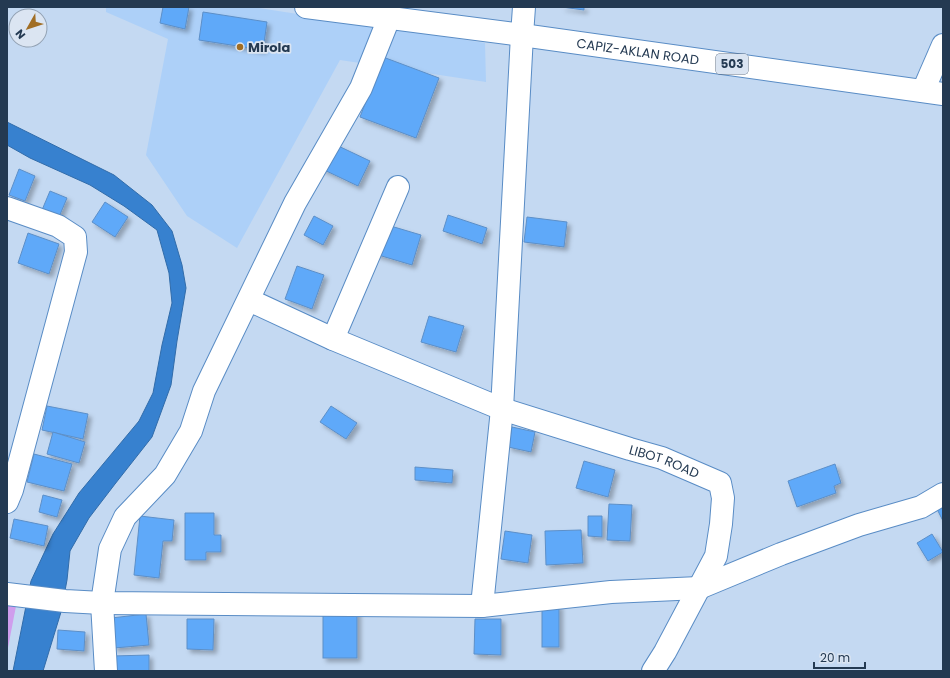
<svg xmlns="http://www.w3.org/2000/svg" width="950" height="678" font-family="Poppins,sans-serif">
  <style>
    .built { fill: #add0f8 }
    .green { fill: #cf9ded }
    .water { fill: #3781cf; stroke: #316caa }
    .building { fill: #5fa9f9; stroke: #5c8fc8; filter: url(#shadow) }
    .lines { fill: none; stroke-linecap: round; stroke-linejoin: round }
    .minor-casing { stroke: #598cc5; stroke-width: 24 }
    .major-casing { stroke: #598cc5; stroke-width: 24 }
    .highway-casing { stroke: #598cc5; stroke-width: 24 }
    .minor { stroke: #fff; stroke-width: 22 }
    .major { stroke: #fff; stroke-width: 22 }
    .highway { stroke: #fff; stroke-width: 22 }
    .poi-dot { fill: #a16e24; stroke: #dbe5f2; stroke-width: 1.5 }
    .labels { text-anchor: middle; stroke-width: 3.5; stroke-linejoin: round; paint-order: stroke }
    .shield { fill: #dbe5f2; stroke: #5b6d82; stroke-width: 1 }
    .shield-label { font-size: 12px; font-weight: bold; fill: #243a52 }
    .poi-label { font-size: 13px; font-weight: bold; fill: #243a52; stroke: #dbe5f2; text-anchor: start }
    .street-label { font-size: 13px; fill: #243a52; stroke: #dbe5f2 }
  </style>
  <defs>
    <filter id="shadow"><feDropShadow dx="3.5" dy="3.5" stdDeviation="2" flood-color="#0004"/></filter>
  </defs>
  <rect width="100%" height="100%" fill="#c4d9f2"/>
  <path class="built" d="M106,7H252L485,43L486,82L340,60L237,248L187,216L146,155L168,39L106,12Z"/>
  <path class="green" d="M7,605L16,606L7,653Z"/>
  <path class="water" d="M7,122L114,175L152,205L172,231L182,265L186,288L177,341L171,385L152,437L115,484L89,518L70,551L67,580L61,612L43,671H13L31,581L53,534L79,493L139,421L153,393L162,345L172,303L169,273L157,230L124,206L90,185L30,158L7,145Z"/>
  <g class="building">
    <path d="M163,7H189L185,29L160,23Z"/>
    <path d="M562,7H584V10Z"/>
    <path d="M203,12L267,22L263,50L199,40Z"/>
    <path d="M383,57L439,78L416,138L360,117Z"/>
    <path d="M332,143L370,161L358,186L320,168Z"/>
    <path d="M19,169L35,176L25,201L9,195Z"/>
    <path d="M50,191L67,198L59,217L42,210Z"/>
    <path d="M105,202L128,217L115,237L92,222Z"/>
    <path d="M448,215L487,228L482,244L443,231Z"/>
    <path d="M314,216L333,226L323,245L304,235Z"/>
    <path d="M527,217L567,222L564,247L524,242Z"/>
    <path d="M384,224L421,235L412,265L375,254Z"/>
    <path d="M28,233L59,244L49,274L18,263Z"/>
    <path d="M297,266L324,275L312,309L285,299Z"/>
    <path d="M429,316L464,326L456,352L421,342Z"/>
    <path d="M47,406L88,414L83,439L42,430Z"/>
    <path d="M331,406L357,423L346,439L320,422Z"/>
    <path d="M512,427L535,432L531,452L508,447Z"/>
    <path d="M53,432L85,442L79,463L47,454Z"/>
    <path d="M34,454L72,464L64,491L27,482Z"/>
    <path d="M584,461L615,470L608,497L576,488Z"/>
    <path d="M835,464L841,483L834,486L836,493L797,507L788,481Z"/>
    <path d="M415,467L453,470L452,483L415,480Z"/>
    <path d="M43,495L62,500L57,517L39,512Z"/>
    <path d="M943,496V521L933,501Z"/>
    <path d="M609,504L632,505L630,541L607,540Z"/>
    <path d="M185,513H214V535H221V552H206V560H185Z"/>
    <path d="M140,516L174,520L172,541H163L159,578L134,575Z"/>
    <path d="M588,516H602V537L588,536Z"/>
    <path d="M14,519L48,526L44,546L10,538Z"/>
    <path d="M581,530L583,563L546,565L545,531Z"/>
    <path d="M505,531L532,535L528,563L501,559Z"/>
    <path d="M932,534L943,552L928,561L917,543Z"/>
    <rect x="542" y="605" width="17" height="42"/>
    <rect x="323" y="608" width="34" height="50"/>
    <path d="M146,614L149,645L114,648L111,618Z"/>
    <path d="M187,619H214L213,650L187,649Z"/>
    <path d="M475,619H501V655L474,654Z"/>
    <path d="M58,630L85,632L84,651L57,649Z"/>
    <path d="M149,655V671H113L112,656Z"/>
  </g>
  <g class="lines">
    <defs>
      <g id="minor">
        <path d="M923,91L943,45"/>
        <path d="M7,208L58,226L75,237L76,252L12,490L7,502"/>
        <path id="s1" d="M249,300L333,339L502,409L630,449L662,458L720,483L723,498L721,524L716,556L665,652L653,671"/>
        <path d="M333,339L398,187"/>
        <path d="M7,594L65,601L102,603L482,606L611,592L699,588L781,554L859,525L921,507L943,494"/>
        <path d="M482,606L502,409L522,35"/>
        <path d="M106,671L102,603L110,549L125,517L165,475L191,431L204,391L295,203L361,88L389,18"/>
      </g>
      <g id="major">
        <path id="s2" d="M522,35L943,94"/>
      </g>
      <path id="highway" d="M306,7L522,35L524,7"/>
    </defs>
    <use href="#minor" class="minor-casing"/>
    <use href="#major" class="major-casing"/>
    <use href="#highway" class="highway-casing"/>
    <use href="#minor" class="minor"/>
    <use href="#major" class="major"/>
    <use href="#highway" class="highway"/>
  </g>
  <circle class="poi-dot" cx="240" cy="47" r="4"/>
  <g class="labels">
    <rect class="shield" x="716" y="54" width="32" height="20" rx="3"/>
    <g class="shield-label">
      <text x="732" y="68">503</text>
    </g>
    <g class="poi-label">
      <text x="248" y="52">Mirola</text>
    </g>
    <g class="street-label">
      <text dy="5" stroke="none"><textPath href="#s2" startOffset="117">CAPIZ-AKLAN ROAD</textPath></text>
      <text dy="5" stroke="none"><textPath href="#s1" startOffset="446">LIBOT ROAD</textPath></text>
    </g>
  </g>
  <rect width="950" height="678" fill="none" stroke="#243a52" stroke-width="16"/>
  <g transform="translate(28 28) rotate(231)"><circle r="19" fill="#dbe5f2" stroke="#92a1b2"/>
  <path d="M0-3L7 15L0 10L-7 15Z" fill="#a16e24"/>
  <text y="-6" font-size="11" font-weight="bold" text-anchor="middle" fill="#243a52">N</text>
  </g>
  <path d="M814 662v6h51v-6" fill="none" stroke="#243a52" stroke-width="2"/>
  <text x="820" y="662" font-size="12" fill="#243a52" stroke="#dbe5f2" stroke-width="3" paint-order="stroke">20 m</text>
</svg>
